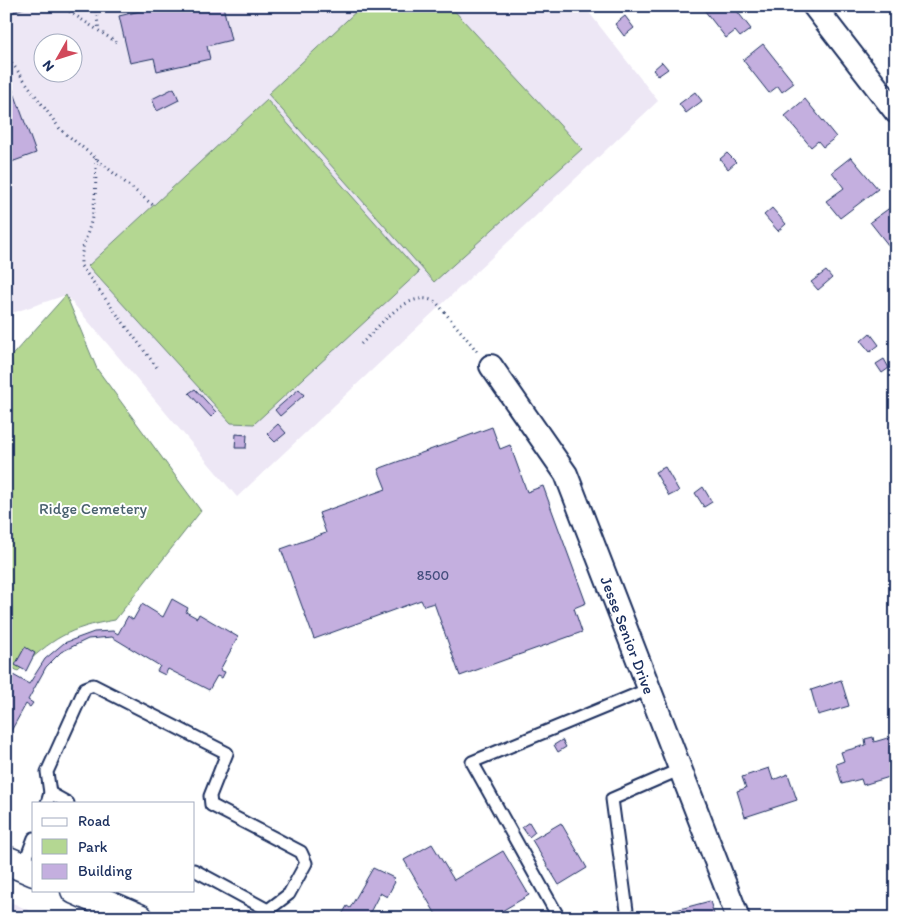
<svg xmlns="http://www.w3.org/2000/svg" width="902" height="924" font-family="Itim,sans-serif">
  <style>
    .built { fill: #ede7f5; fill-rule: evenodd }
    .green { fill: #b4d792; stroke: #688378 }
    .building { fill: #c4afdf; stroke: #1b2f5e }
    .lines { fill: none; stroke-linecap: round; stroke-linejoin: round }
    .service-casing { stroke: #1b2f5e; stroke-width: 15 }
    .minor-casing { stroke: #1b2f5e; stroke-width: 26 }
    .secondary-casing { stroke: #1b2f5e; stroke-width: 31 }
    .path { stroke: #1b2f5e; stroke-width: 3; stroke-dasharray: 1 4; stroke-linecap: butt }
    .service { stroke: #fff; stroke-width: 11 }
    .minor { stroke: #fff; stroke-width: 22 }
    .secondary { stroke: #fff; stroke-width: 28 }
    .labels { text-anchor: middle; stroke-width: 4; stroke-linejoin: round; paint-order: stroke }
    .number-label { font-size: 14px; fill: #454f7e }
    .park-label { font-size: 16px; fill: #49616e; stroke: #fff }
    .street-label { font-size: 16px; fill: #1b2f5e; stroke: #fff }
  </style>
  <rect width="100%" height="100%" fill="#fff"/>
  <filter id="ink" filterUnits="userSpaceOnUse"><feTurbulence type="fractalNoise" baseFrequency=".02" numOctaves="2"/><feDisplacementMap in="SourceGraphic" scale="10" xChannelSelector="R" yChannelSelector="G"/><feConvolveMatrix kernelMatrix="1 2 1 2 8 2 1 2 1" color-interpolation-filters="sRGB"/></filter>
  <g filter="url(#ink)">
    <g class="built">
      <path d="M6,6H584L658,101L237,497L66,295L6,315ZM42,42H72V72H42Z"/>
      <path d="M6,900L46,918H6Z"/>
    </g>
    <g class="green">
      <path d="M362,6H450L582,149L434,282L268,94Z"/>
      <path d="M267,100L419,272L254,424L231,423L88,266Z"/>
      <path d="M66,295L97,369L201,511L115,620C68,628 53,638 18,671L6,664V362Z"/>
    </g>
    <g class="building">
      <path d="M6,6H29L6,15Z"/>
      <path d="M161,6H223L231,40L207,46L210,59L157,71L154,58L130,63L119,16Z"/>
      <path d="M701,6H733L751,29L740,37L735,31L726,38Z"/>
      <path d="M625,16L634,28L624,36L615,24Z"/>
      <path d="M763,44L794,83L782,92L778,86L769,93L743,60Z"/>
      <path d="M662,62L668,69L658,76L653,70Z"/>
      <path d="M12,87L36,153L6,164V89Z"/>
      <path d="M174,88L179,100L157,111L152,99Z"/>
      <path d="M695,92L702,101L686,113L679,104Z"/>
      <path d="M805,99L836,137L823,147L818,141L811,147L785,116Z"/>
      <path d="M727,153L736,162L728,169L720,159Z"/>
      <path d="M851,157L878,189L840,218L826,201L844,188L832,172Z"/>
      <path d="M891,207L896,214V255L870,222Z"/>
      <path d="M772,208L786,224L778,231L764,215Z"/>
      <path d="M826,271L832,278L818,290L811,282Z"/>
      <path d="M870,333L879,345L870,352L861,341Z"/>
      <path d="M884,359L889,368L882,373L876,364Z"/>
      <path d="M195,389L216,412L211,417L189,393Z"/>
      <path d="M299,389L304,395L280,416L275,410Z"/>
      <path d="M278,424L286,433L275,442L267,434Z"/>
      <path d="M492,427L500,449L510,445L527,492L543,486L586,603L574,608L582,632L460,676L434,603L424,606L421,600L314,639L281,549L326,533L319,513L386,489L378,469Z"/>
      <path d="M236,434L247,435L246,448H235Z"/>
      <path d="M665,467L679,491L669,496L655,472Z"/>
      <path d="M703,487L712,502L704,507L695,493Z"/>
      <path d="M172,599L188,608L186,612L197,618L199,614L238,637L220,670L225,672L222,678L217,676L209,690L168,669L165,675L157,671L160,666L112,637L88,639L61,652L46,667L28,700L33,703L30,707L26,704L6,740V671L29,684L45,659L64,643L94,632L113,631L118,634L128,616L133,620L142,604L163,617Z"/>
      <path d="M25,647L35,653L26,671L15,665Z"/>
      <path d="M841,680L849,706L818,715L811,690Z"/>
      <path d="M873,737L874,742L891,737L896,753V775L863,785L861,779L842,784L836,764L844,761L841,752L866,745L865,739Z"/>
      <path d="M562,740L566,747L558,752L554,745Z"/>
      <path d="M769,768L773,780L788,774L797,800L745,817L737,791L746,788L742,777Z"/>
      <path d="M529,822L535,832L529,837L522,827Z"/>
      <path d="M561,823L587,868L559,885L532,840Z"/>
      <path d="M432,844L454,880L503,851L529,895L490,918H438L404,860Z"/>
      <path d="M373,868L394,878L393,880L395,882L387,897L380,893L367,918H340L347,906L350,908Z"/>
      <path d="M710,901L715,918H662L661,914Z"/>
    </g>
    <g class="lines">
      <defs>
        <g id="service">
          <path d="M50,793L68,803"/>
          <path d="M47,803L50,793L47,772L85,688L93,685L227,753L210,796L211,805L301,852L306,863L289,894L268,910L264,918"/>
          <path d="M23,867L34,838"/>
          <path d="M194,870L268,910"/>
          <path d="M559,918L472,762L649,689"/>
          <path d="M628,918L612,799L681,769"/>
        </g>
        <g id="minor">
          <path d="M814,6L896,112"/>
          <path d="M491,366L566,474L738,918"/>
        </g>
        <g id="secondary">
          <path d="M6,860L34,872"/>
          <path d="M75,890L139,918"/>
        </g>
      </defs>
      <use href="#service" class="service-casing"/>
      <use href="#minor" class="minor-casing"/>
      <use href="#secondary" class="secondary-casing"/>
      <g class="path">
        <path d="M61,6L116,42"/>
        <path d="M95,6L99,30"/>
        <path d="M6,55L60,129L154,206"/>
        <path d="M96,158C96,178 96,198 92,217C89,234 80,248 81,266L158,369"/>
        <path d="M361,344C379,327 408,287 436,302L477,351"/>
      </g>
      <use href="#service" class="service"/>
      <use href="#minor" class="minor"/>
      <use href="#secondary" class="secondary"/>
    </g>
  </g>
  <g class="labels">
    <g class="number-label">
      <text x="433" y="580">8500</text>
    </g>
    <g class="park-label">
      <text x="93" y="514">Ridge Cemetery</text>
    </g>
    <g class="street-label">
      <text transform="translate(628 635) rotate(69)" y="6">Jesse Senior Drive</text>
    </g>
  </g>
  <rect width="902" height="924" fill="none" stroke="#fff" stroke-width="25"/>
  <rect x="12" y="12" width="877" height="899" fill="none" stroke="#1b2f5e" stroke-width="2" filter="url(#ink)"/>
  <rect x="32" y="802" width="162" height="90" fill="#ffffff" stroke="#a4acbf"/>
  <rect x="42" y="818" width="25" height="8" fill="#ffffff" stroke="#a4acbf"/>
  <text x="78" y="826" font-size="15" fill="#1b2f5e">Road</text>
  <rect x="42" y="839" width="25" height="15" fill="#b4d792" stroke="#a4acbf"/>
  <text x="78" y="852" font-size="15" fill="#1b2f5e">Park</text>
  <rect x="42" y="864" width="25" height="15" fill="#c4afdf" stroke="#a4acbf"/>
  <text x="78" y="876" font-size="15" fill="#1b2f5e">Building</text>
  <g transform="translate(58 58) rotate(231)"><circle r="24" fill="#ffffff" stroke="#a4acbf"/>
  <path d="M0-4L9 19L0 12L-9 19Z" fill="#d1495b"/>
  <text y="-8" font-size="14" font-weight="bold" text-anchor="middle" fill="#1b2f5e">N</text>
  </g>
</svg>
